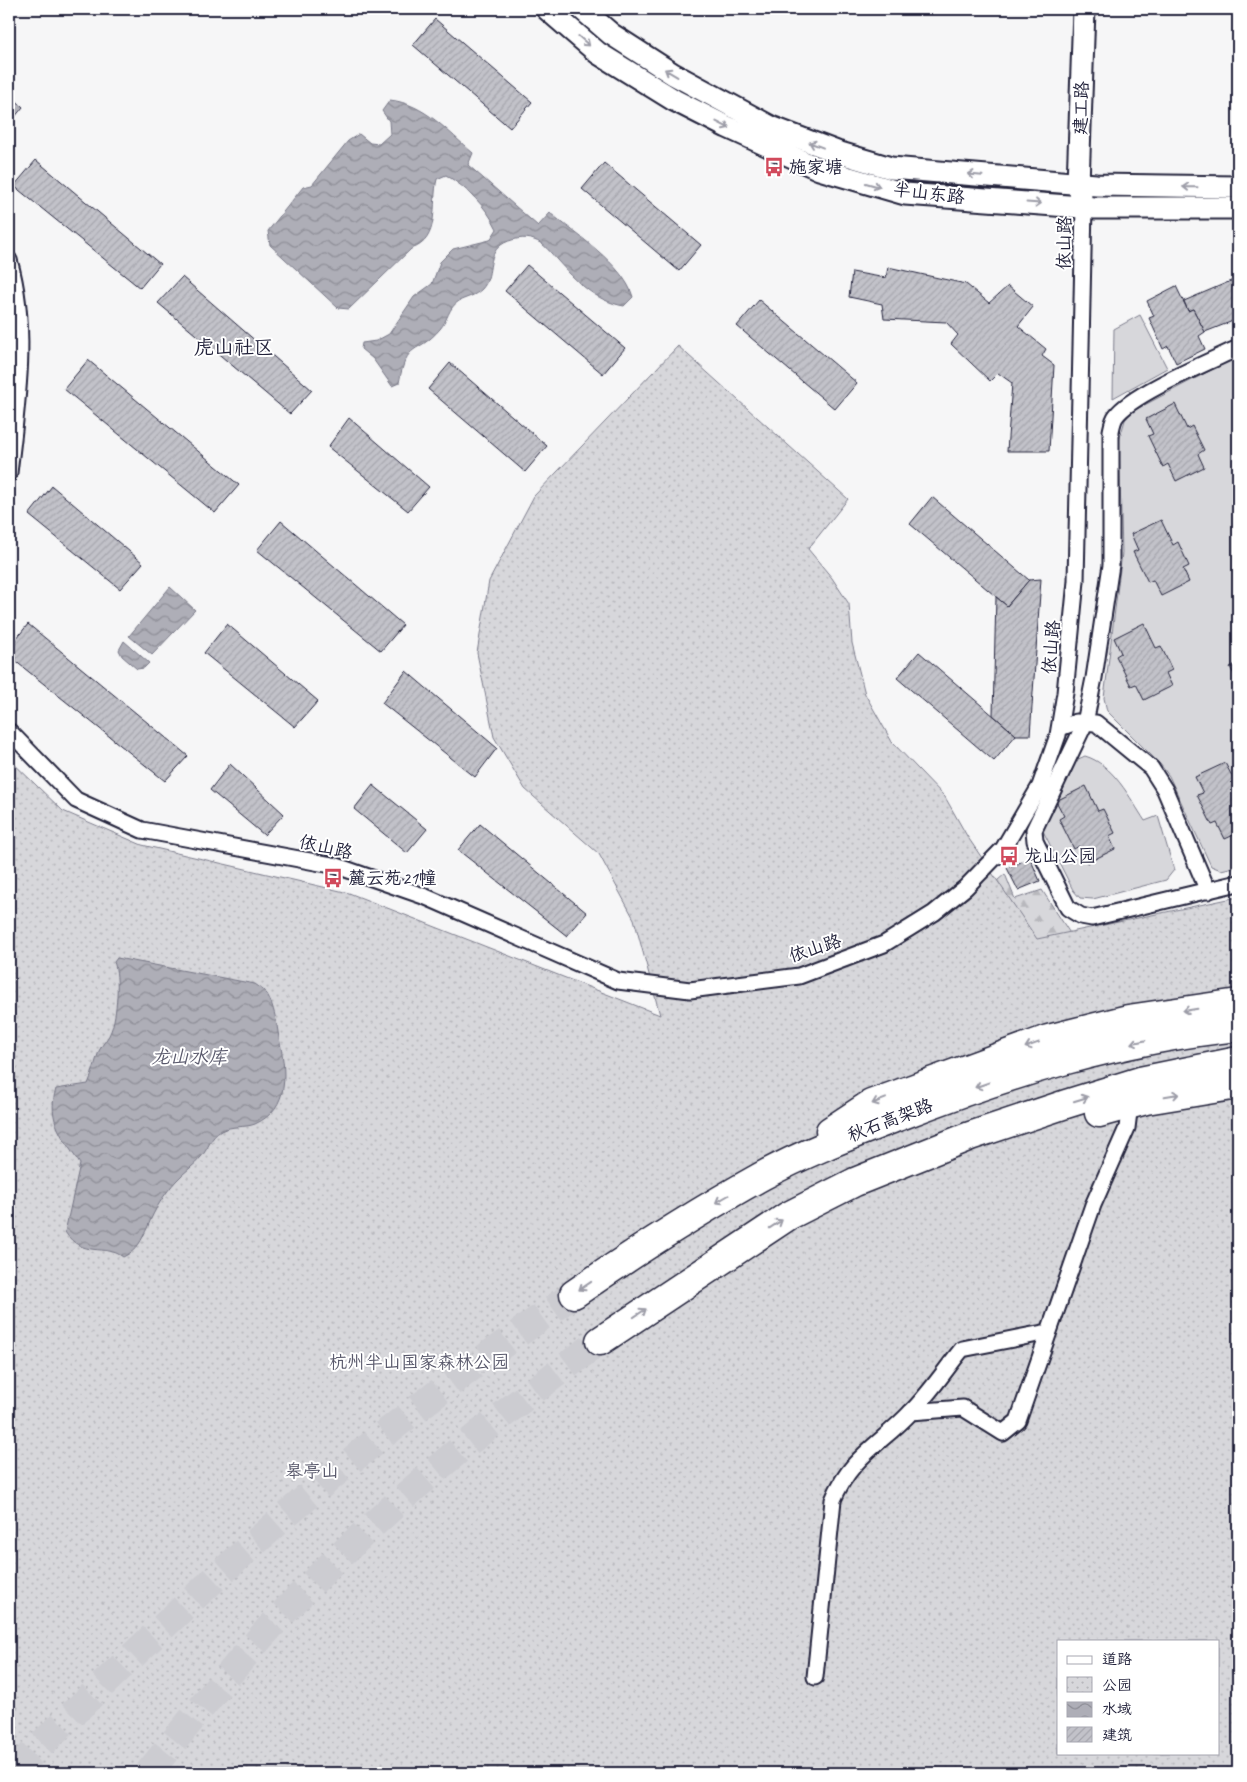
<svg xmlns="http://www.w3.org/2000/svg" width="1247" height="1782" font-family="Caveat,'LXGW WenKai TC',sans-serif">
  <style>
    .grass { fill: #d7d7db; stroke: #7c7c8b }
    .forest { fill: url(#forest-firs); stroke: #7c7c8b }
    .park { fill: url(#park-dots); stroke: #7c7c8b; fill-rule: evenodd }
    .water { fill: url(#water-waves); stroke: #767685 }
    .building { fill: url(#building-hatch); stroke: #22223b }
    .lines { fill: none; stroke-linecap: round; stroke-linejoin: round }
    .highway-tunnel { stroke: #ccccd1; stroke-width: 28; stroke-dasharray: 28 14; stroke-linecap: butt }
    .street-casing { stroke: #22223b; stroke-width: 19 }
    .secondary-casing { stroke: #22223b; stroke-width: 25 }
    .highway-casing { stroke: #22223b; stroke-width: 31 }
    .street { stroke: #fff; stroke-width: 15 }
    .secondary { stroke: #fff; stroke-width: 21 }
    .highway { stroke: #fff; stroke-width: 28 }
    .oneway { stroke: #9c9ca7 }
    .labels { text-anchor: middle; stroke-width: 4; stroke-linejoin: round; paint-order: stroke }
    .street-label { font-size: 18px; fill: #22223b; stroke: #fff }
    .poi-label { font-size: 18px; fill: #22223b; stroke: #fff; text-anchor: start }
    .park-label { font-size: 18px; fill: #58586b; stroke: #fff }
    .water-label { font-size: 19px; font-style: italic; fill: #5a5a6d; stroke: #fff }
    .quarter-label { font-size: 20px; fill: #22223b; stroke: #fff }
  </style>
  <defs>
    <pattern id="forest-firs" width="22" height="20" patternUnits="userSpaceOnUse" patternTransform="scale(1.25)"><rect width="22" height="20" fill="#d7d7db"/><path d="M5 1l3.5 6h-7zM16 11l3.5 6h-7z" fill="#b8b8bd"/></pattern>
    <pattern id="park-dots" width="8" height="8" patternUnits="userSpaceOnUse" patternTransform="scale(1.25)"><rect width="8" height="8" fill="#d7d7db"/><path d="M2 2h.1M6 6h.1" fill="none" stroke="#b8b8bd" stroke-width="1.8" stroke-linecap="round"/></pattern>
    <pattern id="water-waves" width="16" height="10" patternUnits="userSpaceOnUse" patternTransform="scale(1.25)"><rect width="16" height="10" fill="#aeaeb7"/><path d="M0 5q4-4 8 0t8 0" fill="none" stroke="#8d8d96"/></pattern>
    <pattern id="building-hatch" width="6" height="6" patternUnits="userSpaceOnUse" patternTransform="scale(1.25)"><rect width="6" height="6" fill="#c2c2c9"/><path d="M-1 1l2-2M0 6l6-6M5 7l2-2" fill="none" stroke="#a6a6ae"/></pattern>
  </defs>
  <rect width="100%" height="100%" fill="#f6f6f7"/>
  <filter id="ink" filterUnits="userSpaceOnUse"><feTurbulence type="fractalNoise" baseFrequency=".02" numOctaves="2"/><feDisplacementMap in="SourceGraphic" scale="10" xChannelSelector="R" yChannelSelector="G"/><feConvolveMatrix kernelMatrix="1 2 1 2 8 2 1 2 1" color-interpolation-filters="sRGB"/></filter>
  <g filter="url(#ink)">
    <g class="grass">
      <path d="M1140,315L1167,368L1113,398L1114,329Z"/>
      <path d="M1238,356V866L1221,870L1211,866L1169,776L1160,764L1107,711L1104,698L1122,553L1119,441L1125,420L1133,411Z"/>
      <path d="M1085,756C1113,764 1130,798 1145,821L1158,816L1174,870L1166,880L1093,899L1080,898L1073,890L1043,831L1076,760Z"/>
    </g>
    <path class="forest" d="M1005,874L1015,899L1042,890L1075,941L1022,967L990,887Z"/>
    <path class="park" d="M678,346L848,499L808,549L832,578L849,604L852,643L865,694L892,742L945,797L967,836L1037,939L1238,897V1773H9V759L63,811L142,845L349,893L660,1015L634,919L599,854L525,789L494,737L477,653L489,581L534,496ZM1058,1641H1218V1753H1058Z"/>
    <g class="water">
      <path d="M390,100C425,104 448,132 473,153L468,165L538,226L550,213C576,234 624,265 633,297L624,306C595,301 576,281 557,260C551,253 544,243 534,240C526,236 509,239 501,245C486,256 494,276 482,289C475,296 467,297 459,301C448,308 448,320 440,329C417,356 407,339 399,383L392,386L373,359L361,349L362,343L376,341L389,334L414,297L432,284L440,262L453,249L490,240L497,229C486,206 468,189 446,175L437,179C431,204 441,240 411,249L349,309L338,308L270,245L268,231L303,187L312,185L348,141L359,134L370,143L379,144L390,134L389,121L382,111Z"/>
      <path d="M170,587L195,610L152,655L129,636Z"/>
      <path d="M124,641L149,663L144,668L137,669L122,656L119,650Z"/>
      <path d="M117,958L255,984C259,987 264,990 267,994C274,1005 277,1025 279,1038C286,1070 291,1108 255,1124C245,1128 232,1125 221,1131C210,1137 209,1148 201,1157C194,1166 184,1172 176,1181C165,1193 154,1210 148,1226C141,1241 138,1250 123,1257C105,1243 83,1259 65,1232L80,1164C64,1139 46,1121 56,1089L88,1084C93,1073 95,1062 99,1051C102,1044 109,1038 111,1031C117,1016 120,976 114,962Z"/>
    </g>
    <g class="building">
      <path d="M435,19L532,102L510,128L413,45Z"/>
      <path d="M9,94L23,107L9,124Z"/>
      <path d="M36,160L160,264L140,288L14,186Z"/>
      <path d="M604,163L701,245L679,271L582,189Z"/>
      <path d="M527,265L625,348L603,374L505,291Z"/>
      <path d="M888,267L966,284L989,303L1008,286L1033,307L1018,326L1046,349L1042,356L1054,365L1049,451H1007L1012,383L998,373L990,381L951,344L958,335L946,322L884,319L882,304L849,297L852,272L886,278Z"/>
      <path d="M182,277L312,390L290,414L158,303Z"/>
      <path d="M1238,278V319L1205,332L1193,309L1188,311L1184,301Z"/>
      <path d="M1176,286L1188,311L1193,309L1205,332L1199,336L1205,349L1176,363L1168,346L1163,349L1149,318L1154,316L1147,301Z"/>
      <path d="M759,300L857,383L835,409L737,326Z"/>
      <path d="M88,360L239,485L215,513L64,389Z"/>
      <path d="M450,363L547,446L525,472L428,389Z"/>
      <path d="M1175,404L1187,429L1192,426L1204,450L1198,454L1204,467L1176,481L1168,464L1163,467L1148,436L1153,434L1146,419Z"/>
      <path d="M349,418L429,487L408,511L328,447Z"/>
      <path d="M52,486L143,563L120,589L29,515Z"/>
      <path d="M932,497L1029,580L1007,606L910,524Z"/>
      <path d="M1161,520L1173,545L1178,542L1189,566L1183,569L1189,582L1161,596L1153,580L1148,582L1133,552L1138,550L1131,534Z"/>
      <path d="M281,521L403,625L381,651L257,550Z"/>
      <path d="M1041,579L1030,735H1016L993,715L996,597L1007,606L1029,580Z"/>
      <path d="M1144,623L1156,648L1161,646L1172,670L1166,673L1172,686L1144,700L1136,684L1131,686L1116,656L1121,653L1114,638Z"/>
      <path d="M28,624L188,756L165,781L9,656V648Z"/>
      <path d="M227,624L318,701L295,727L204,653Z"/>
      <path d="M919,652L1016,735L994,761L897,678Z"/>
      <path d="M1238,663V697L1232,685L1238,682L1230,667Z"/>
      <path d="M406,671L497,748L475,777L382,703Z"/>
      <path d="M1225,763L1238,787V833L1225,839L1217,823L1212,825L1197,795L1203,793L1195,777Z"/>
      <path d="M230,764L284,814L264,835L210,790Z"/>
      <path d="M373,785L427,829L407,853L354,809Z"/>
      <path d="M1086,786L1098,811L1103,809L1115,833L1109,836L1115,849L1087,863L1079,846L1074,849L1059,819L1064,816L1056,801Z"/>
      <path d="M480,824L587,913L567,936L458,850Z"/>
      <path d="M1030,858L1040,881L1018,890L1007,868Z"/>
    </g>
    <g class="lines">
      <g class="highway-tunnel">
        <path d="M12,1773C96,1691 179,1609 267,1532C364,1446 468,1368 574,1294"/>
        <path d="M148,1773C189,1723 228,1673 272,1625C371,1518 483,1427 600,1341"/>
      </g>
      <defs>
        <g id="street">
          <path d="M9,260C29,329 17,403 9,473"/>
          <path d="M1238,348C1211,361 1131,394 1116,416C1113,420 1112,426 1111,431V565L1094,678L1085,723L1034,830L1035,841L1068,908L1081,916L1092,918L1238,883"/>
          <path d="M1060,728L1076,722L1096,723L1151,768L1165,790L1208,891"/>
          <path d="M9,731L76,800L142,830L337,866L426,897L618,981L690,990L799,976L884,944L934,913L965,888L1003,849L1040,786L1058,735L1065,693L1076,581L1084,206"/>
          <path d="M911,1412L963,1408L1003,1433L1018,1421L1093,1205L1127,1128L1130,1104"/>
          <path d="M815,1677L833,1500C851,1456 881,1444 911,1412C930,1393 945,1370 962,1349L1048,1332"/>
        </g>
        <g id="secondary">
          <path d="M547,9L598,53L674,100L727,127L819,169L905,194L1095,208H1238"/>
          <path d="M582,9L611,34L673,74L771,127L837,152L891,168L1096,185L1238,187"/>
          <path d="M1081,196L1078,184L1084,9"/>
        </g>
        <g id="highway">
          <path d="M1099,1113L1146,1100L1238,1085"/>
          <path d="M830,1131L871,1104L1048,1039L1128,1019L1238,1003"/>
          <path d="M574,1294C635,1252 697,1212 762,1176C806,1152 854,1134 900,1116C1010,1073 1121,1039 1238,1027"/>
          <path d="M600,1341L788,1216L855,1182L970,1136L1066,1104L1140,1081L1238,1061"/>
        </g>
      </defs>
      <use href="#street" class="street-casing"/>
      <use href="#secondary" class="secondary-casing"/>
      <use href="#highway" class="highway-casing"/>
      <use href="#street" class="street"/>
      <use href="#secondary" class="secondary"/>
      <use href="#highway" class="highway"/>
    </g>
    <defs><path id="oneway-shaft" d="M-6 0H5M1.5-3L5.5 0L1.5 3" fill="none" stroke-width="1.6" stroke-linecap="round" stroke-linejoin="round" transform="scale(1.25)"/></defs>
    <g class="oneway">
      <use href="#oneway-shaft" transform="translate(584 41) rotate(41)"/>
      <use href="#oneway-shaft" transform="translate(671 73) rotate(-149)"/>
      <use href="#oneway-shaft" transform="translate(723 125) rotate(27)"/>
      <use href="#oneway-shaft" transform="translate(816 145) rotate(-159)"/>
      <use href="#oneway-shaft" transform="translate(975 175) rotate(-175)"/>
      <use href="#oneway-shaft" transform="translate(873 185) rotate(16)"/>
      <use href="#oneway-shaft" transform="translate(1190 187) rotate(-179)"/>
      <use href="#oneway-shaft" transform="translate(1034 203) rotate(4)"/>
      <use href="#oneway-shaft" transform="translate(1190 1010) rotate(171)"/>
      <use href="#oneway-shaft" transform="translate(1138 1042) rotate(168)"/>
      <use href="#oneway-shaft" transform="translate(1032 1045) rotate(160)"/>
      <use href="#oneway-shaft" transform="translate(982 1085) rotate(161)"/>
      <use href="#oneway-shaft" transform="translate(1172 1095) rotate(-10)"/>
      <use href="#oneway-shaft" transform="translate(1081 1099) rotate(-17)"/>
      <use href="#oneway-shaft" transform="translate(879 1101) rotate(159)"/>
      <use href="#oneway-shaft" transform="translate(722 1199) rotate(150)"/>
      <use href="#oneway-shaft" transform="translate(776 1224) rotate(-33)"/>
      <use href="#oneway-shaft" transform="translate(585 1286) rotate(146)"/>
      <use href="#oneway-shaft" transform="translate(640 1313) rotate(-34)"/>
    </g>
  </g>
  <defs>
    <symbol id="bus-bare" viewBox="-9 -9 18 18"><path d="M-5-6H5V4H4V6H2V4H-2V6H-4V4H-5ZM-3.5-4V0h7V-4ZM-3.5 1.2v1.5H-2V1.2ZM2 1.2v1.5H3.5V1.2Z" fill="#d1495b" stroke="#fff" stroke-width="2.5" paint-order="stroke"/></symbol>
  </defs>
  <g fill-rule="evenodd">
    <use href="#bus-bare" x="760" y="153" width="28" height="28"/>
    <use href="#bus-bare" x="995" y="842" width="28" height="28"/>
    <use href="#bus-bare" x="319" y="864" width="28" height="28"/>
  </g>
  <g class="labels">
    <g class="street-label">
      <text transform="translate(1081 108) rotate(-88)" y="6">建工路</text>
      <text transform="translate(929 193) rotate(7)" y="6">半山东路</text>
      <text transform="translate(1064 243) rotate(-89)" y="6">依山路</text>
      <text transform="translate(1051 647) rotate(-85)" y="6">依山路</text>
      <text transform="translate(326 847) rotate(13)" y="6">依山路</text>
      <text transform="translate(815 948) rotate(-18)" y="6">依山路</text>
      <text transform="translate(890 1120) rotate(-21)" y="6">秋石高架路</text>
    </g>
    <g class="poi-label">
      <text x="789" y="173">施家塘</text>
      <text x="1024" y="862">龙山公园</text>
      <text x="348" y="884">麓云苑21幢</text>
    </g>
    <g class="park-label">
      <text x="419" y="1368">杭州半山国家森林公园</text>
      <text x="312" y="1477">皋亭山</text>
    </g>
    <g class="water-label">
      <text x="189" y="1063">龙山水库</text>
    </g>
    <g class="quarter-label">
      <text x="234" y="354">虎山社区</text>
    </g>
  </g>
  <rect width="1247" height="1782" fill="none" stroke="#fff" stroke-width="30"/>
  <rect x="15" y="15" width="1217" height="1752" fill="none" stroke="#22223b" stroke-width="2" filter="url(#ink)"/>
  <rect x="1057" y="1640" width="162" height="115" fill="#ffffff" stroke="#a7a7b1"/>
  <rect x="1067" y="1656" width="25" height="8" fill="#ffffff" stroke="#a7a7b1"/>
  <text x="1102" y="1664" font-size="15" fill="#22223b">道路</text>
  <rect x="1067" y="1677" width="25" height="15" fill="url(#park-dots)" stroke="#a7a7b1"/>
  <text x="1102" y="1690" font-size="15" fill="#22223b">公园</text>
  <rect x="1067" y="1702" width="25" height="15" fill="url(#water-waves)" stroke="#a7a7b1"/>
  <text x="1102" y="1714" font-size="15" fill="#22223b">水域</text>
  <rect x="1067" y="1727" width="25" height="15" fill="url(#building-hatch)" stroke="#a7a7b1"/>
  <text x="1102" y="1740" font-size="15" fill="#22223b">建筑</text>
</svg>
